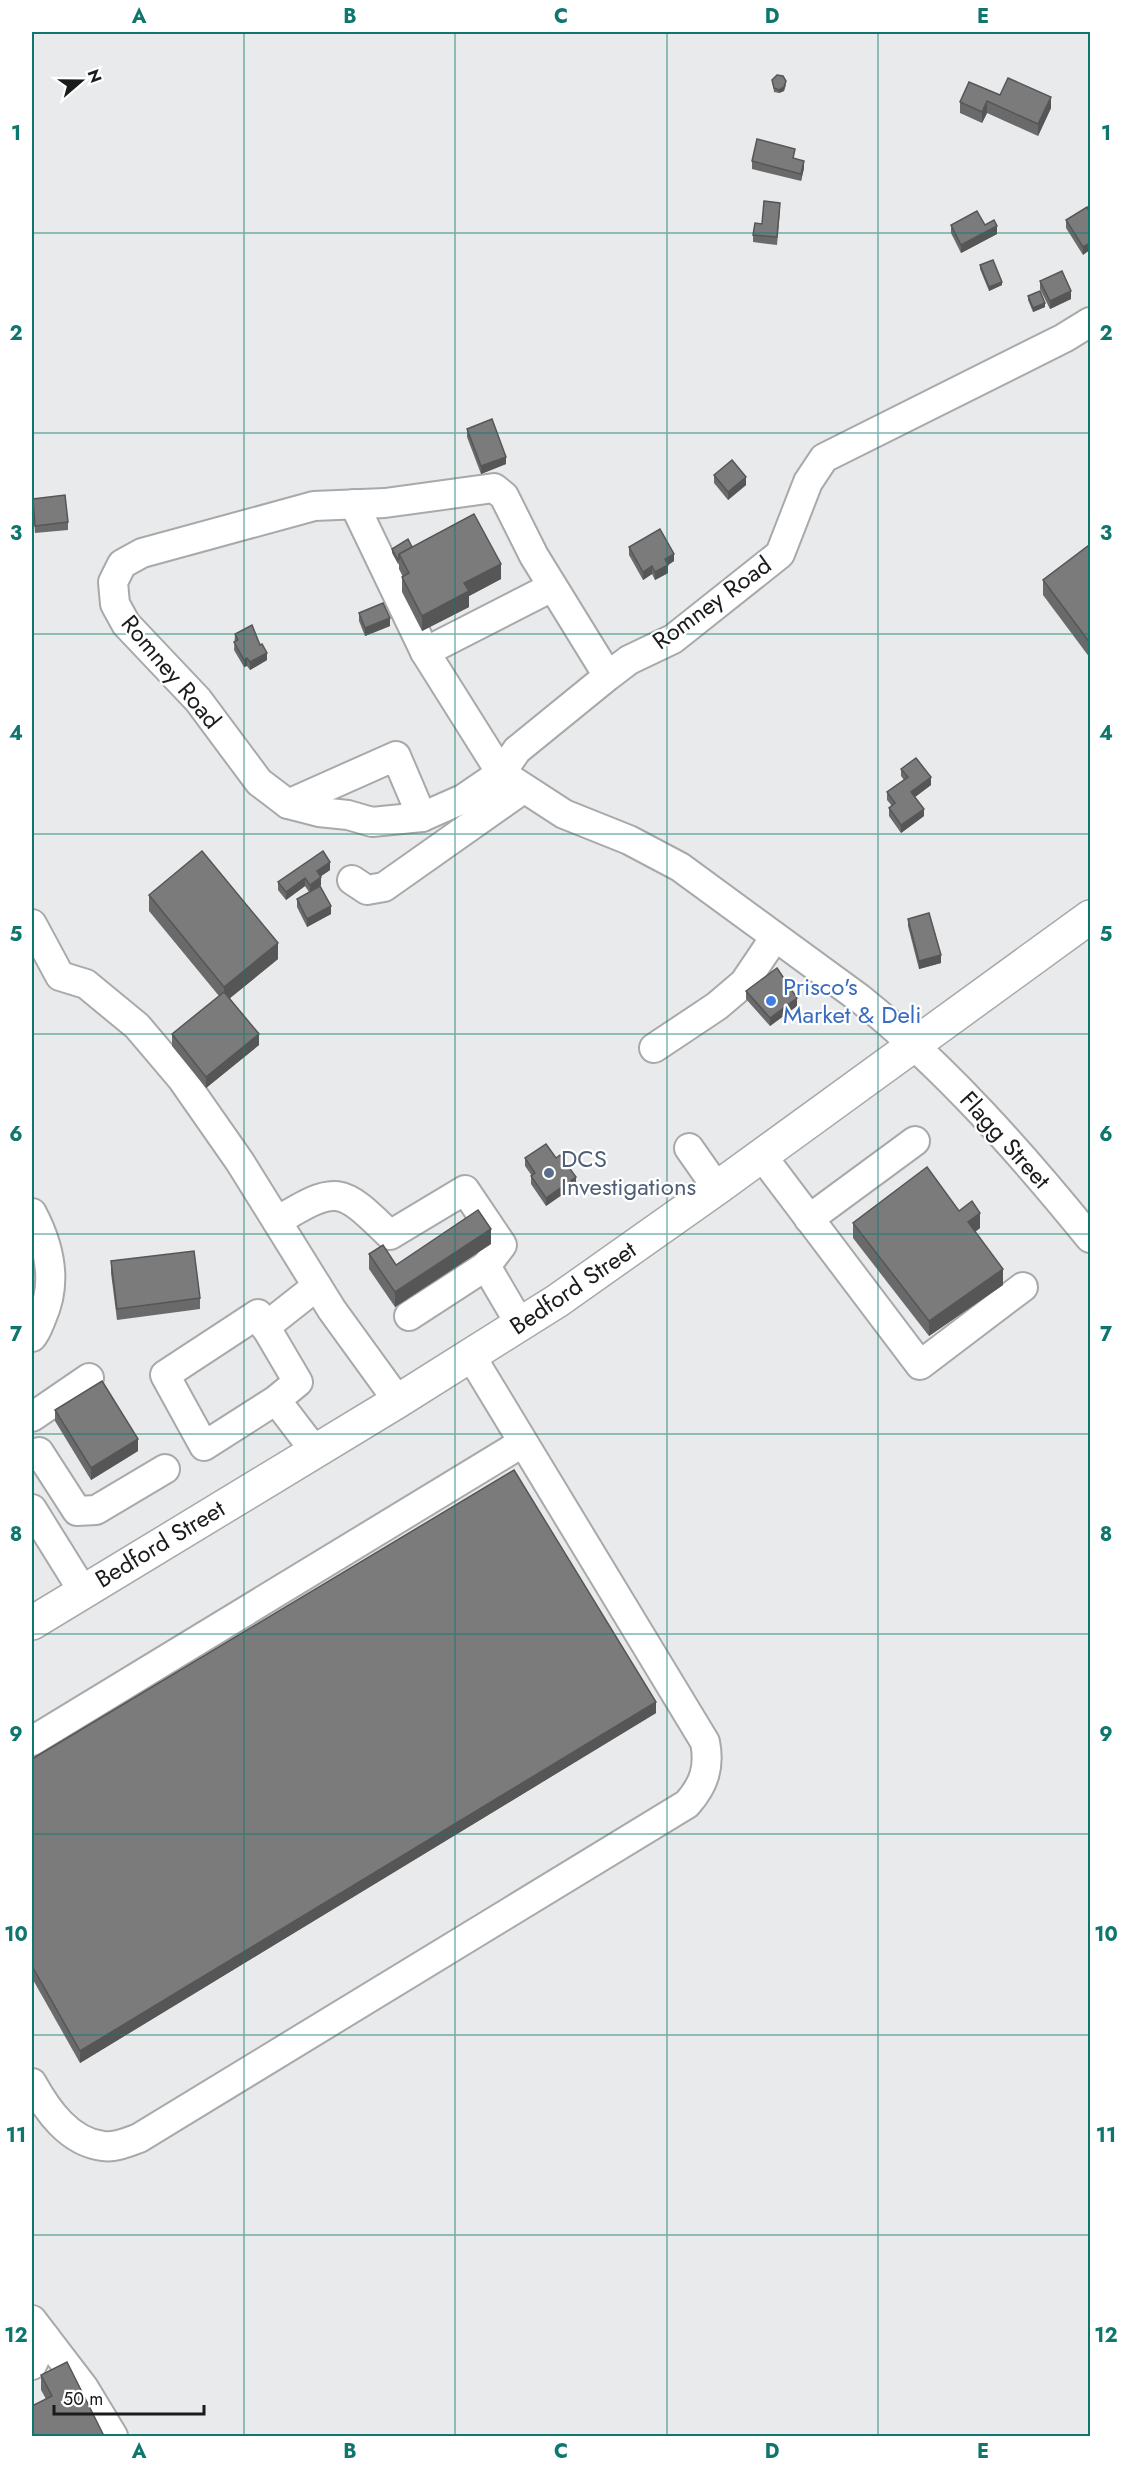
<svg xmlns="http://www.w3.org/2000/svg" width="1122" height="2468" font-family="Jost,sans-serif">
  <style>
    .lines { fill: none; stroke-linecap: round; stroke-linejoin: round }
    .minor-casing { stroke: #a8a9aa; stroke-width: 32 }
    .major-casing { stroke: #a8a9aa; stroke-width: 36 }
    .minor { stroke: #fff; stroke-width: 28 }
    .major { stroke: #fff; stroke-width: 33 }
    .wall { fill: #6a6a6b }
    .shaded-wall { fill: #565657 }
    .building { fill: #7b7b7c; stroke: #565657; stroke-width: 1.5 }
    .grid { fill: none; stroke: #0f766e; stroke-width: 1.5; stroke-opacity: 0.55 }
    .shop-dot { fill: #3f7fe0; stroke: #fff; stroke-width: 2 }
    .service-dot { fill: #5c6f8a; stroke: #fff; stroke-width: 2 }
    .labels { text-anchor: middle; stroke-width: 4.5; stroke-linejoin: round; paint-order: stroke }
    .street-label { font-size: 24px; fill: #1a1b1b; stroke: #fff }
    .shop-label { font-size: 24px; fill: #366cbe; stroke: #fff; text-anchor: start }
    .service-label { font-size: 24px; fill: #4e5e75; stroke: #fff; text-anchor: start }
    .neatline { fill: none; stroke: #0f766e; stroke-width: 2 }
    .grid-label { font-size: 20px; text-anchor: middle; font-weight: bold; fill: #0f766e }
  </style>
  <rect width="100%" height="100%" fill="#e9eaeb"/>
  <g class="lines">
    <defs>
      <g id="minor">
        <path d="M354,504L425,652L501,773L564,814L629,840L680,867L859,998C945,1067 1021,1153 1090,1238"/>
        <path d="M425,652L552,587"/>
        <path d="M608,676L534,556L504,496L494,488L385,503L314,506L142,553L122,564L113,582L115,604L126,624L198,700L259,782L288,804L319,812L348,815L372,822L422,817L463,799L501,773L517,750L608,676L629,660L673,639L780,554L808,482L824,458L1064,338L1090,322"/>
        <path d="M288,804L396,756L422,817"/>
        <path d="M352,880L367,890L384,887L523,789"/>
        <path d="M32,924L60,976L86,984L137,1026L182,1079L240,1162L332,1310L398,1401"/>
        <path d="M654,1048L717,1006L744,983L775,937"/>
        <path d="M689,1148L717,1188"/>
        <path d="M762,1156L920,1365L1023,1287"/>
        <path d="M32,1213C49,1245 58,1281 42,1317C39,1324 37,1331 32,1337"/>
        <path d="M809,1219L915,1141"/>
        <path d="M277,1221C337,1185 340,1186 390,1235L465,1190L502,1245L486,1266"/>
        <path d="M409,1316L486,1266L520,1324"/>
        <path d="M265,1327L317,1286"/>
        <path d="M276,1400L298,1382L258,1314L165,1375L204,1446L276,1400L315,1451"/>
        <path d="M32,1417L89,1378"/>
        <path d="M32,1457L39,1452L77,1511L96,1510L165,1469"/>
        <path d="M32,1509L83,1591"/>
        <path d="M32,1741L522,1443"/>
        <path d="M32,2083C47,2110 69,2142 103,2146C115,2148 128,2142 139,2138L687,1804C704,1785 710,1767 705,1742L471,1356"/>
        <path d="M32,2320L84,2388L113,2436"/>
        <path d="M32,2365L45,2337"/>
      </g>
      <path id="major" d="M32,1623L398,1401L557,1301L717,1188L1090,917"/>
    </defs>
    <use href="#minor" class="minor-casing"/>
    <use href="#major" class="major-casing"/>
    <use href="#minor" class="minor"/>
    <use href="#major" class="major"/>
  </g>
  <g class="wall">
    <path d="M772,80L786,85L784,91L779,93L774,92Z"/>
    <path d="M1000,95L1051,108L1038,136L987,113L982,123L960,113V102Z"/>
    <path d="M795,158L804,168L801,181L752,169V161Z"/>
    <path d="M780,211L777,245L753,242V235L762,224Z"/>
    <path d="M1090,212L1083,255L1066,228V220Z"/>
    <path d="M951,225H985L997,234L961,253L951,233Z"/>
    <path d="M980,265L1002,285L989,291L980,269Z"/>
    <path d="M1040,281L1071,299L1050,309L1040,289Z"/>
    <path d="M1028,296L1045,307L1033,312L1028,300Z"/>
    <path d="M467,429L506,464L481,474L467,437Z"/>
    <path d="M714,475L746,485L728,500L714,483Z"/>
    <path d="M33,499L68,522V530L35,533Z"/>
    <path d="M412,547L501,579L469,596V607L422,631L402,592V577H403L399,569V563L398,564L392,553V549Z"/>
    <path d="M629,547L674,561L668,565V573L655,580L652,574L643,580L629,555Z"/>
    <path d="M1090,550V658L1043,595V580Z"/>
    <path d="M359,613L390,626L365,636L359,621Z"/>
    <path d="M235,634L260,645L267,660L250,670L247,666L244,667L234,650Z"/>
    <path d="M901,769L931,785L915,797L924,816L901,833L889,816V808L892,806L887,800V792L904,780L901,776Z"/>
    <path d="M330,870L321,876V885L315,889L331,914L307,927L297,907V899L309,892L305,886L286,900L278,890V882Z"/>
    <path d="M149,895L278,959L230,998L259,1045L206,1088L172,1046V1034L219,996L149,911Z"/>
    <path d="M908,919L941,963L919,969L908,926Z"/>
    <path d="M746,991L797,1006L770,1026L746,999Z"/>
    <path d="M525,1158H556L576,1185L546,1206L531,1184V1176H532L525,1166Z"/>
    <path d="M959,1211L980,1228L975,1232L1003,1285L929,1336L853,1238V1223Z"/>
    <path d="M491,1244L395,1307L369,1269V1254L396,1265Z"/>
    <path d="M111,1261L200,1298V1309L117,1320L111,1273Z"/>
    <path d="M55,1410L138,1451L91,1480L55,1421Z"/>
    <path d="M656,1713L80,2063L32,1978V1759Z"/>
    <path d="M41,2375L104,2436L46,2399L41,2390Z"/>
  </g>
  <g class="shaded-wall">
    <path d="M786,81L784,91L779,93V90Z"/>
    <path d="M1051,97V108L1038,136V124Z"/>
    <path d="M987,101V113L982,123V112Z"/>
    <path d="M804,161V168L801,181V174Z"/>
    <path d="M997,226V234L961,253V245Z"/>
    <path d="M1090,243V250L1083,255V247Z"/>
    <path d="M1002,282V285L989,291V287Z"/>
    <path d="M1071,291V299L1050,309V301Z"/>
    <path d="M1045,303V307L1033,312V308Z"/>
    <path d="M506,457V464L481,474V466Z"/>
    <path d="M746,477V485L728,500V492Z"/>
    <path d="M674,554V561L668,565V573L655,580V572L665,559Z"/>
    <path d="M501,564V579L469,596V607L422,631V616L464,583Z"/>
    <path d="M652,566V574L643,580V572Z"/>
    <path d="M390,618V626L365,636V628Z"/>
    <path d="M267,653V660L250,670V662Z"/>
    <path d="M247,658V666L244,667V660Z"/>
    <path d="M931,777V785L911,800V792Z"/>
    <path d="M924,809V816L901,833V825Z"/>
    <path d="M330,862V870L317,879V871Z"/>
    <path d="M321,877V885L310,893V885Z"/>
    <path d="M305,878V886L286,900V892Z"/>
    <path d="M331,906V914L307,927V919Z"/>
    <path d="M278,943V959L224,1003V987Z"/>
    <path d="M941,955V963L919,969V961Z"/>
    <path d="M797,998V1006L770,1026V1018Z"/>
    <path d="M259,1034V1045L206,1088V1077Z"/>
    <path d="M576,1177V1185L546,1206V1198Z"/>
    <path d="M980,1213V1228L968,1237V1222Z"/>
    <path d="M491,1229V1244L395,1307V1292Z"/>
    <path d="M1003,1269V1285L929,1336V1321Z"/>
    <path d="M138,1439V1451L91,1480V1468Z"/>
    <path d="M656,1702V1713L80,2063V2051Z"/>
  </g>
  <g class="building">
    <path d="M777,75L783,76L786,81L784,87L779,90L774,88L772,80Z"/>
    <path d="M1008,78L1051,97L1038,124L987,101L982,112L960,102L969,82L1000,95Z"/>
    <path d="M757,139L795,149L793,158L804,161L801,174L752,161Z"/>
    <path d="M764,201L780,203L777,237L753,235L755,223L762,224Z"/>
    <path d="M1087,207L1090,212V243L1083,247L1066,220Z"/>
    <path d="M977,211L985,225L994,220L997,226L961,245L951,225Z"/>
    <path d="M993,260L1002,282L989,287L980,265Z"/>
    <path d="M1062,271L1071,291L1050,301L1040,281Z"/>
    <path d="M1040,291L1045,303L1033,308L1028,296Z"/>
    <path d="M492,419L506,457L481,466L467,429Z"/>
    <path d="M732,460L746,477L728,492L714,475Z"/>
    <path d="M65,495L68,522L35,526L33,499Z"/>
    <path d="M474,514L501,564L464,583L469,591L422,616L402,577L409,573L399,554Z"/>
    <path d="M660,529L674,554L665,559L668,565L655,572L652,566L643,572L629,547Z"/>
    <path d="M408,539L412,547L399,554V559L398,560L392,549Z"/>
    <path d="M1088,546L1090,550V643L1043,580Z"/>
    <path d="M383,603L390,618L365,628L359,613Z"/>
    <path d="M252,625L260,645L262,644L267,653L250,662L247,658L244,660L234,642L238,640L235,634Z"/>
    <path d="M916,758L931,777L911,792L924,809L901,825L889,808L895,803L887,792L908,777L901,769Z"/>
    <path d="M202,851L278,943L224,987L149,895Z"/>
    <path d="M323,851L330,862L317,871L321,877L310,885L305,878L286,892L278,882Z"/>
    <path d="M320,886L331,906L307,919L297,899Z"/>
    <path d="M929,913L941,955L919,961L908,919Z"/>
    <path d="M777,968L797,998L770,1018L746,991Z"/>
    <path d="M224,992L259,1034L206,1077L172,1034Z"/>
    <path d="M546,1144L556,1158L560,1155L576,1177L546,1198L531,1176L535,1173L525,1158Z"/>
    <path d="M927,1167L959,1211L972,1201L980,1213L968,1222L1003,1269L929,1321L853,1223Z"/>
    <path d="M478,1210L491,1229L395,1292L369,1254L383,1245L396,1265Z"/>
    <path d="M194,1251L200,1298L117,1309L111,1261Z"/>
    <path d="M102,1381L138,1439L91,1468L55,1410Z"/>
    <path d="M514,1470L656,1702L80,2051L32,1966V1759Z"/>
    <path d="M67,2362L104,2436H32V2406L52,2396L41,2375Z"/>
  </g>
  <path class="grid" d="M244,32V2436M455,32V2436M667,32V2436M878,32V2436M32,233H1090M32,433H1090M32,634H1090M32,834H1090M32,1034H1090M32,1234H1090M32,1434H1090M32,1634H1090M32,1834H1090M32,2035H1090M32,2235H1090"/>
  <circle class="shop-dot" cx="771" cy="1001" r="6"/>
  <circle class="service-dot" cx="549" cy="1173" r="6"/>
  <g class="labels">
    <g class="street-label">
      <text transform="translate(712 603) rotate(-36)" y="8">Romney Road</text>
      <text transform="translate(171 672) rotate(50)" y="8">Romney Road</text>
      <text transform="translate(1005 1140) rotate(48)" y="8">Flagg Street</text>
      <text transform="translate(573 1288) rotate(-34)" y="8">Bedford Street</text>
      <text transform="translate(160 1544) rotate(-31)" y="8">Bedford Street</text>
    </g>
    <g class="shop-label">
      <text x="783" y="995">Prisco's<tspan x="783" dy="28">Market &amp; Deli</tspan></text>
    </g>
    <g class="service-label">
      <text x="561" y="1167">DCS<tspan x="561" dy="28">Investigations</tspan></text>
    </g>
  </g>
  <rect width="1122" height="2468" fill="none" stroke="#ffffff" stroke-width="66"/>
  <g transform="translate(81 81) rotate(70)" stroke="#ffffff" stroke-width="4.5" paint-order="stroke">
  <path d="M0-4.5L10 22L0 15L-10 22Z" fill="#1a1b1b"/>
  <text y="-9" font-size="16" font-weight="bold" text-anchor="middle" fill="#1a1b1b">N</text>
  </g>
  <path d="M54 2405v9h150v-9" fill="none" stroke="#1a1b1b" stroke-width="3"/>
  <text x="63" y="2405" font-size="18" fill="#1a1b1b" stroke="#ffffff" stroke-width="4.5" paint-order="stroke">50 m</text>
  <rect x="33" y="33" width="1056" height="2402" class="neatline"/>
  <g class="grid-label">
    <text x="139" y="23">A</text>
    <text x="350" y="23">B</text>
    <text x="561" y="23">C</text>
    <text x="772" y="23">D</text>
    <text x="983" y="23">E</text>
    <text x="16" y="140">1</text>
    <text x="1106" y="140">1</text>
    <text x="16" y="340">2</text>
    <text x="1106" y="340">2</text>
    <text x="16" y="540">3</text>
    <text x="1106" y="540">3</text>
    <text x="16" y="740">4</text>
    <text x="1106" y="740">4</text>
    <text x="16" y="941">5</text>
    <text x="1106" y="941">5</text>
    <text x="16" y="1141">6</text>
    <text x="1106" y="1141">6</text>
    <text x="16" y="1341">7</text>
    <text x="1106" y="1341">7</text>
    <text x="16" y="1541">8</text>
    <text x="1106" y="1541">8</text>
    <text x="16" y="1741">9</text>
    <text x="1106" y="1741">9</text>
    <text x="16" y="1941">10</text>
    <text x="1106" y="1941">10</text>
    <text x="16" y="2142">11</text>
    <text x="1106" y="2142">11</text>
    <text x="16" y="2342">12</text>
    <text x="1106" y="2342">12</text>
    <text x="139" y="2458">A</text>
    <text x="350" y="2458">B</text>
    <text x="561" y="2458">C</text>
    <text x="772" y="2458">D</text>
    <text x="983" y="2458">E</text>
  </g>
</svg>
